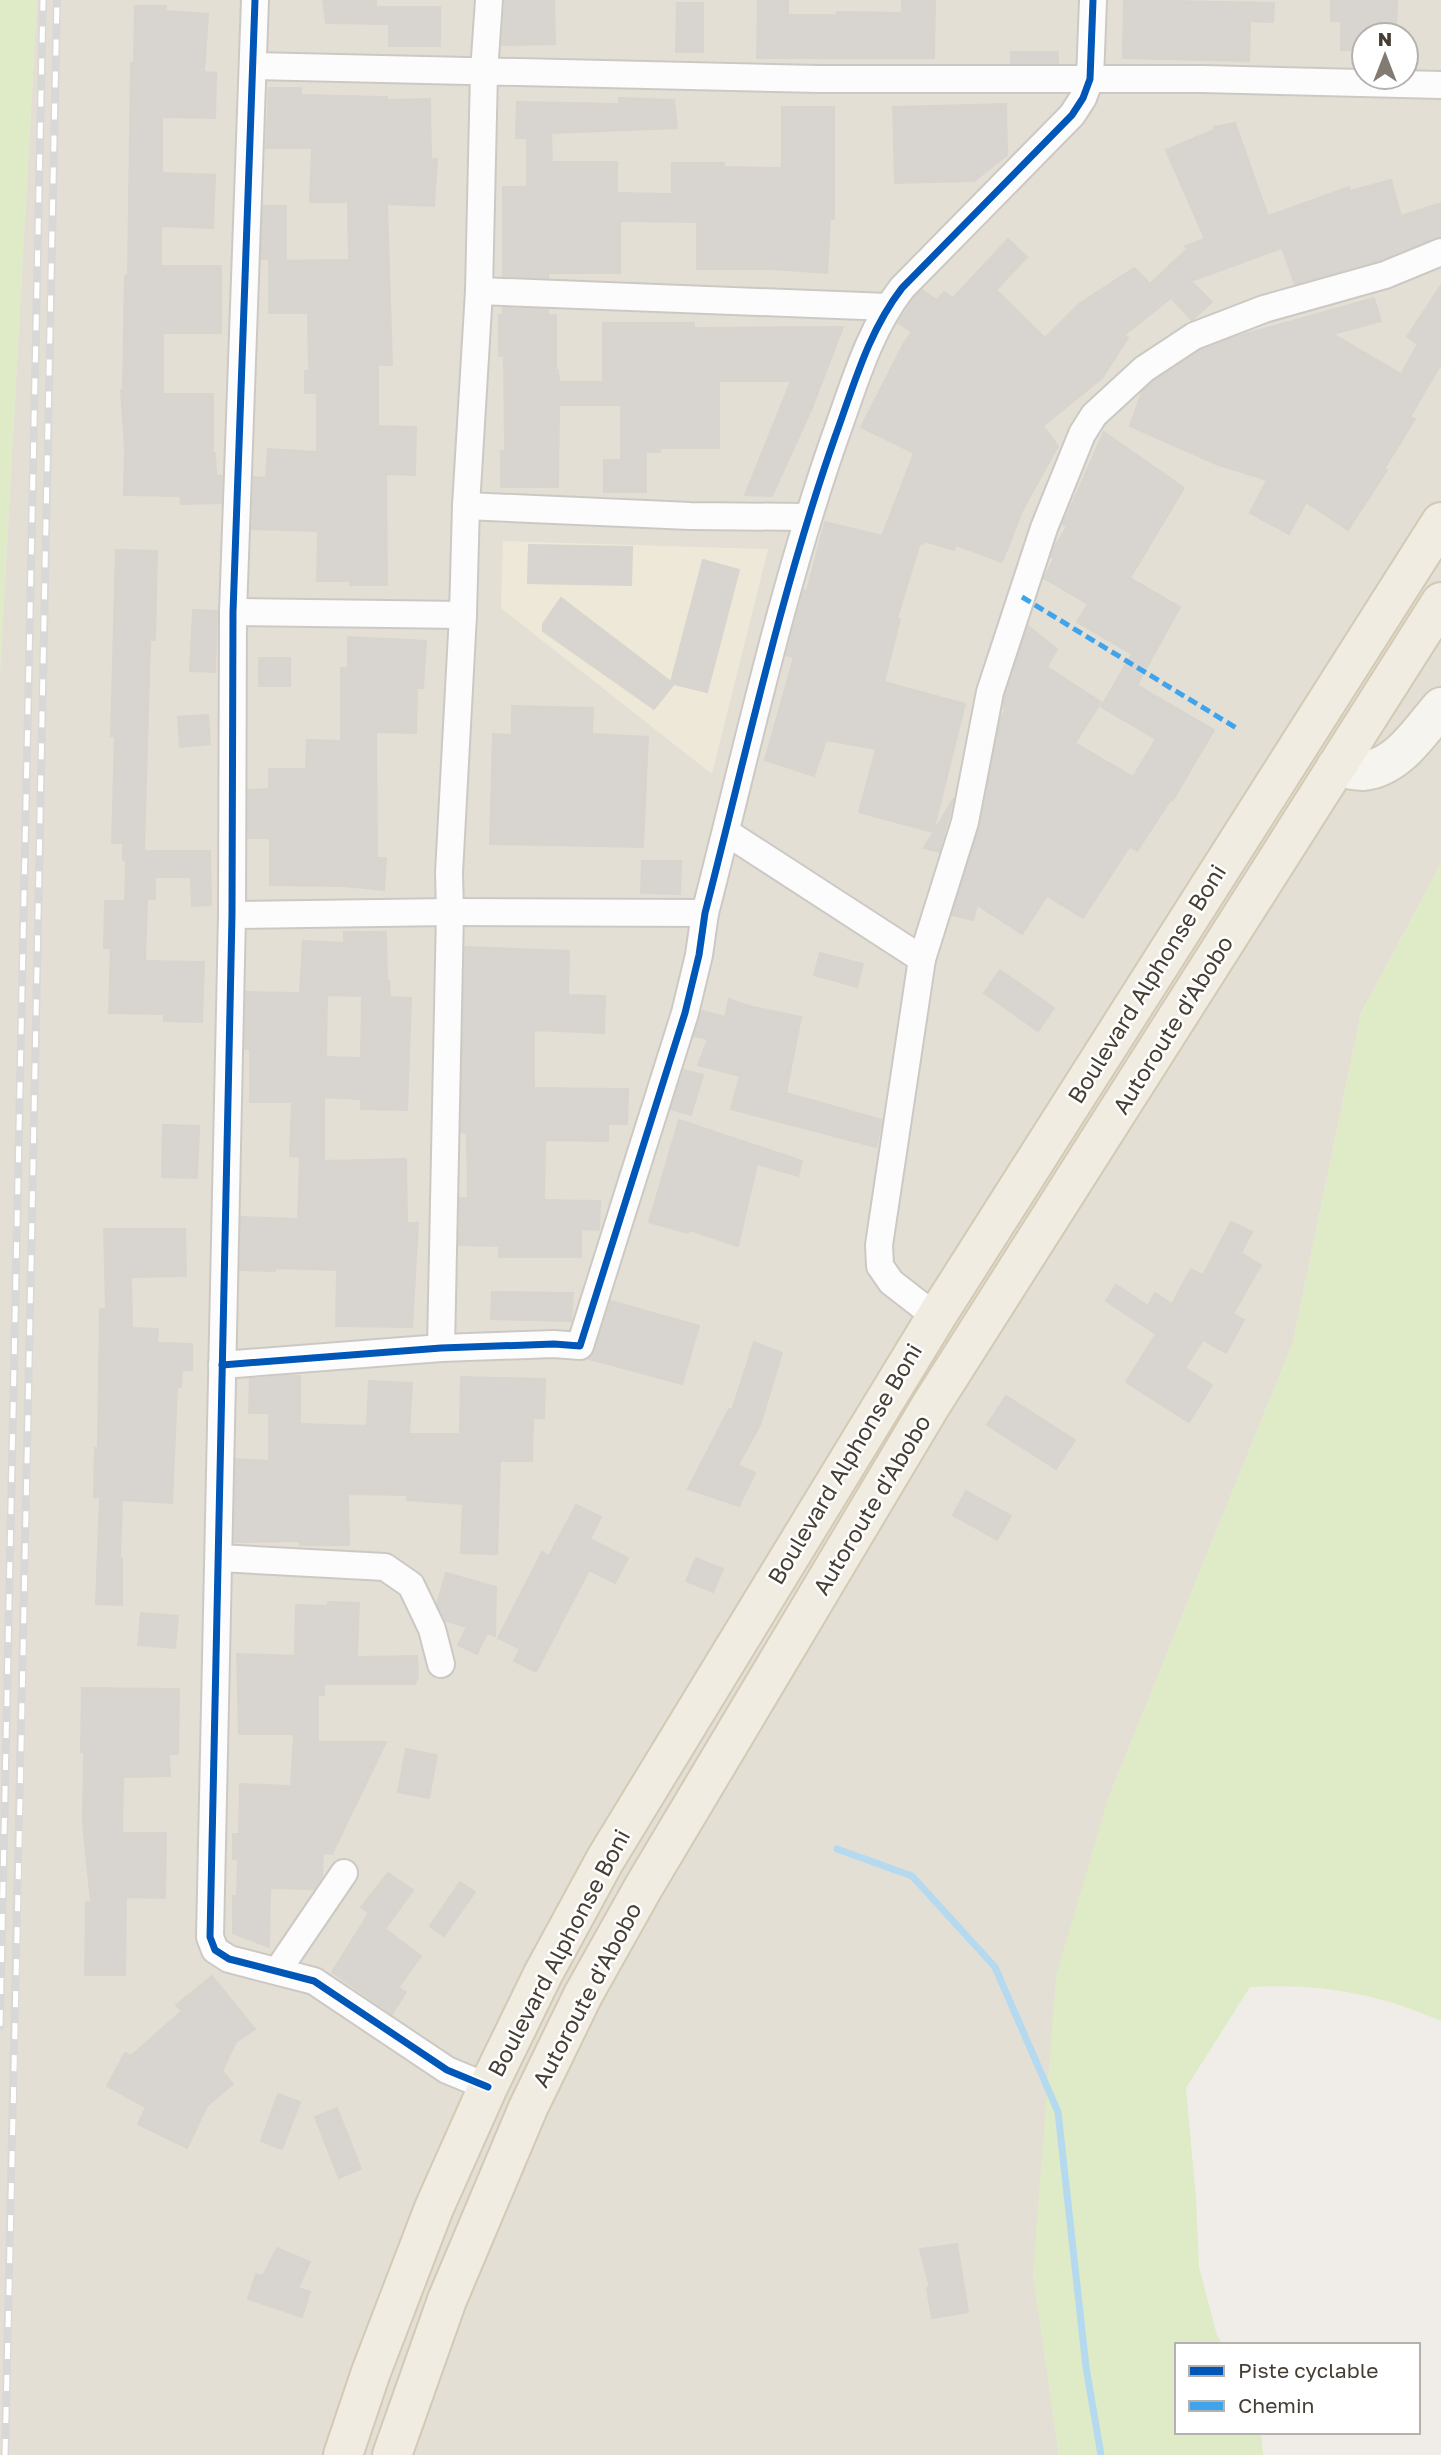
<svg xmlns="http://www.w3.org/2000/svg" width="1441" height="2455" font-family="'Golos Text',sans-serif">
  <style>
    .residential { fill: #e4dfd5; fill-rule: evenodd }
    .education { fill: #eee8d9 }
    .green { fill: #deebc6 }
    .lines { fill: none; stroke-linecap: round; stroke-linejoin: round }
    .stream { stroke: #b5daf0; stroke-width: 7 }
    .building { fill: #d8d4cf; stroke: #d8d4ce; stroke-width: 2; fill-rule: evenodd }
    .minor-casing { stroke: #ccc9c4; stroke-width: 30 }
    .secondary-casing { stroke: #cfcabe; stroke-width: 42 }
    .primary-casing { stroke: #d3c9b4; stroke-width: 42 }
    .minor { stroke: #fdfcfc; stroke-width: 26 }
    .secondary { stroke: #f6f4ee; stroke-width: 38 }
    .primary { stroke: #f1ece2; stroke-width: 38 }
    .rail-casing { stroke: #d8d8d7; stroke-width: 8 }
    .rail { stroke: #fff; stroke-width: 5; stroke-dasharray: 16; stroke-linecap: butt }
    .quiet { stroke: #3fa4eb; stroke-width: 5; stroke-dasharray: 10 5; stroke-linecap: butt }
    .cycleway-casing { stroke: #fff; stroke-width: 11 }
    .cycleway { stroke: #0057b8; stroke-width: 7 }
    .labels { text-anchor: middle; stroke-width: 5; stroke-linejoin: round; paint-order: stroke }
    .street-label { font-size: 23px; fill: #453e34; stroke: #fff }
  </style>
  <rect width="100%" height="100%" fill="#f0ede8"/>
  <path class="residential" d="M37,0H1441V864L1361,1013L1293,1342L1108,1799L1033,2272L1059,2455H0V671ZM1364,35H1406V77H1364Z"/>
  <path class="education" d="M503,541L768,549L712,774L501,608Z"/>
  <g class="green">
    <path d="M0,0H37L0,671Z"/>
    <path d="M1441,864V2021C1378,1993 1318,1983 1250,1987L1186,2088L1196,2198L1199,2267L1217,2335L1223,2345H1177V2432H1261L1263,2455H1059L1033,2272L1056,1976L1108,1799L1293,1342L1361,1013Z"/>
  </g>
  <g class="lines">
    <path class="stream" d="M837,1849L912,1876L995,1967L1058,2112L1086,2367L1101,2455"/>
  </g>
  <g class="building">
    <path d="M323,0H376V7H440V46H389V24L326,23Z"/>
    <path d="M505,0H554L555,44L502,45Z"/>
    <path d="M758,0H788V15H837V12L902,13V0H935L934,58H757Z"/>
    <path d="M1124,0L1274,3L1273,22L1250,21L1249,61L1123,58Z"/>
    <path d="M1331,0H1397L1396,35H1364V50H1341V21H1331Z"/>
    <path d="M677,3H703V52H676Z"/>
    <path d="M135,6H166V11L208,14L204,72L216,73L215,118L162,117V173L215,175L213,228L161,226V266H221V333H163V394H213V453H215L216,475L222,476L221,503L181,504L180,496L124,495L125,449L121,390H123L125,276H128L131,63H134Z"/>
    <rect x="1011" y="52" width="47" height="11"/>
    <path d="M269,88H301V95L387,97V100L430,99L431,159H437L434,206L387,204L392,365H378V426L416,427L415,475L386,474L387,585H350V581H317L318,531L252,529L254,477L266,478L268,449L317,452V393H305V371H309L308,313H269V261L349,260L348,202H310L312,148H266Z"/>
    <path d="M619,98L674,100L677,128L551,133L552,162H617V193L672,194V163H724V167L782,168V107H834V219H830L827,273L772,269H697V222L620,221V273H548V278L503,276V187H527V138H516L517,102L619,104Z"/>
    <path d="M1006,104L1007,155L974,181L895,183L893,107Z"/>
    <path d="M1235,123L1268,216L1349,187L1350,191L1391,180L1401,216L1441,203V237L1380,260L1295,284L1282,248L1191,281L1212,302L1192,320L1171,298L1124,335L1128,338L1102,378L1043,426L1058,446L1023,509L1002,562L956,545L954,550L924,541L923,544L920,543L897,618L900,619L884,682L965,704L933,832L859,812L876,749L826,740L814,776L765,760L794,657L786,655L804,590L807,591L825,522L882,536L914,453L861,427L904,343L912,332L898,323L916,296L922,290L937,300L944,292L953,298L1008,239L1027,257L996,290L1045,338L1079,304L1134,268L1150,284L1187,249L1185,246L1205,239L1166,150L1214,130V127Z"/>
    <path d="M263,206H286V259H261Z"/>
    <path d="M1441,285V364L1410,417L1415,419L1384,469L1387,470L1348,530L1306,502L1289,534L1250,513L1267,480L1216,464L1130,426L1142,392L1154,381L1201,350L1235,337L1374,298L1381,321L1333,334L1401,374L1418,344L1407,337Z"/>
    <path d="M503,308L548,309V315H556V370H558L559,382H603V323H694V328L843,327L811,410L772,496L745,495L791,381H719V448H660V452H646V492H604V460H621V405H559L558,487H501V451H505L504,356H499V315H503Z"/>
    <path d="M1104,432L1184,488L1130,578L1180,607L1137,685L1214,730L1173,800L1171,799L1137,851L1130,846L1083,918L1047,896L1022,934L977,905L973,920L952,915L980,825L1001,717L1006,709L1003,708L1005,696L1028,626L1057,649L1047,667L1101,702L1075,743L1133,777L1156,739L1101,707L1132,654L1077,622L1088,604L1044,578L1054,559L1051,557L1055,546L1067,527L1063,524Z"/>
    <path d="M529,545L632,547L631,585L528,583Z"/>
    <path d="M116,550L157,551L155,640H150L144,851H210L211,905L192,906L191,877H155V899H147L145,961L204,962L202,1022L164,1021V1014L109,1013L111,948H104L105,901H125L126,860H123V843H112L115,736H111Z"/>
    <path d="M703,560L739,570L707,692L674,684L654,709L543,631V624L561,598L671,682Z"/>
    <path d="M193,610L217,611L215,672L190,671Z"/>
    <path d="M348,637L426,641L423,688H417L416,733L376,732L377,858H386L384,890L344,886L270,885V838H248V790L269,789V769H306L307,740L341,741V668H348Z"/>
    <rect x="259" y="658" width="31" height="28"/>
    <path d="M512,706L593,708L592,734L648,737L643,847L490,844L493,734L512,735Z"/>
    <path d="M208,715L210,744L180,747L178,717Z"/>
    <path d="M954,798L939,852L924,848Z"/>
    <path d="M642,861H681L680,894L641,893Z"/>
    <path d="M344,932H386L387,981H389L390,997L411,998L407,1110L361,1109V1099L324,1097V1161L406,1159L407,1223H418L412,1327L336,1326L337,1270L275,1268V1271L240,1270L241,1217L298,1219L300,1157L290,1156L292,1102H250V1049H245L246,992L300,993L303,941L344,943ZM327,995L362,996L361,1058L326,1057Z"/>
    <path d="M465,947L569,951L568,995L605,996L604,1033L534,1030V1088L628,1089L627,1124H608V1141L545,1140L544,1200L600,1201L599,1230L581,1229V1257H499V1246L459,1245L460,1198H468L467,1133L461,1132Z"/>
    <path d="M820,953L863,964L857,987L814,975Z"/>
    <path d="M1000,970L1054,1008L1038,1031L984,993Z"/>
    <path d="M729,999L749,1006L801,1017L786,1093L882,1120L876,1147L731,1109L740,1076L698,1065L708,1039L694,1036L702,1011L725,1017Z"/>
    <path d="M684,1070L703,1075L691,1115L671,1109Z"/>
    <path d="M679,1120L802,1161L798,1176L757,1164L738,1246L689,1230L688,1233L649,1222Z"/>
    <path d="M163,1125L199,1126L197,1178L162,1177Z"/>
    <path d="M1231,1222L1252,1232L1241,1253L1261,1265L1233,1314L1244,1320L1226,1353L1203,1340L1185,1368L1212,1385L1189,1422L1126,1382L1156,1334L1106,1301L1116,1285L1148,1306L1155,1293L1172,1304L1191,1269L1203,1275Z"/>
    <path d="M104,1229H185L186,1276L131,1277L132,1328L158,1329L157,1343L192,1344V1370H182L181,1387H177L172,1503L122,1500L120,1558H122V1605L96,1604L100,1497H94L95,1448H98L100,1309H106Z"/>
    <path d="M492,1292L573,1293L571,1321L491,1319Z"/>
    <path d="M611,1301L699,1326L682,1384L589,1359L595,1351Z"/>
    <path d="M754,1342L782,1353L760,1425L738,1465L755,1473L739,1506L688,1489L729,1409L732,1410Z"/>
    <path d="M285,1376H300V1424L367,1426L369,1381L412,1383L409,1434H460L461,1377L545,1379L544,1418H533L532,1461H500L497,1554L461,1553L463,1504L407,1500V1495L348,1494L349,1545H300V1541L234,1542L236,1459L269,1461V1413H249L250,1379Z"/>
    <path d="M1006,1396L1075,1440L1056,1469L987,1425Z"/>
    <path d="M966,1491L1011,1516L997,1540L953,1515Z"/>
    <path d="M576,1505L601,1517L590,1539L628,1558L615,1583L589,1570L536,1672L514,1661L520,1649L498,1638L542,1552L549,1556Z"/>
    <path d="M696,1558L723,1569L713,1592L686,1581Z"/>
    <path d="M446,1573L496,1587L495,1636L487,1633L477,1654L458,1645L467,1627L446,1621L437,1604Z"/>
    <path d="M328,1602L359,1603L357,1657L417,1656L418,1677L415,1684H324V1695H318V1742H386L332,1854L323,1853L322,1877L314,1889L270,1888L269,1947L233,1933V1896H237L238,1859H233V1834H239L240,1784L291,1786L294,1734H239L237,1654L295,1656L296,1605L328,1606Z"/>
    <path d="M141,1613L178,1616L175,1648L138,1645Z"/>
    <path d="M82,1688L179,1689L178,1754H169L170,1776L123,1777L122,1833H166L165,1898L126,1897L125,1975H85L86,1902H91L83,1824L84,1752H81Z"/>
    <path d="M406,1749L437,1755L429,1798L398,1792Z"/>
    <path d="M388,1873L413,1890L385,1929L421,1956L398,1988L406,1992L392,2014L332,1972L369,1913L361,1907Z"/>
    <path d="M460,1882L475,1892L444,1936L430,1926Z"/>
    <path d="M212,1976L255,2029L236,2042L222,2071L233,2084L207,2106L187,2148L138,2124L146,2107L107,2086L125,2053L131,2056L182,2011L176,2005Z"/>
    <path d="M278,2094L300,2102L282,2149L261,2141Z"/>
    <path d="M337,2108L361,2169L339,2178L315,2117Z"/>
    <path d="M957,2244L968,2312L932,2318L927,2288H930L920,2249Z"/>
    <path d="M277,2248L310,2262L298,2288L310,2292L302,2317L248,2299L256,2274L263,2276Z"/>
  </g>
  <g class="lines">
    <defs>
      <g id="minor">
        <path d="M255,0L233,612L232,915L210,1937L215,1950L229,1959L314,1981L447,2070L488,2087"/>
        <path d="M253,66L819,79H1202L1441,85"/>
        <path d="M479,291L888,307"/>
        <path d="M466,506L690,516L807,517"/>
        <path d="M233,612L463,615"/>
        <path d="M726,832L922,959"/>
        <path d="M232,915L450,912L705,913"/>
        <path d="M936,1317L891,1282L880,1266L879,1245L922,959L965,822L990,692L1044,528L1082,434L1094,415L1144,369L1194,336L1264,309L1385,275L1441,252"/>
        <path d="M441,1348L450,912L449,873L463,615L466,506L479,291L484,72L489,0"/>
        <path d="M222,1365L441,1348L554,1344L580,1346L685,1013L699,955L705,913C746,754 781,591 835,437C854,385 868,332 902,288L1072,115L1083,98L1090,79L1093,0"/>
        <path d="M219,1558L385,1567L411,1585L432,1629L441,1664"/>
        <path d="M278,1970L344,1873"/>
      </g>
      <path id="secondary" d="M1336,767C1344,768 1354,771 1363,771C1398,768 1420,731 1441,707"/>
      <g id="primary">
        <path d="M343,2455L371,2372L434,2208L488,2087L543,1974L605,1860L936,1317L1441,522"/>
        <path d="M392,2455L447,2300L528,2108L583,1995L643,1888L931,1405L1441,602"/>
      </g>
    </defs>
    <use href="#minor" class="minor-casing"/>
    <use href="#secondary" class="secondary-casing"/>
    <use href="#primary" class="primary-casing"/>
    <use href="#minor" class="minor"/>
    <use href="#secondary" class="secondary"/>
    <use href="#primary" class="primary"/>
    <defs>
      <g id="rail">
        <path d="M0,2026L43,0"/>
        <path d="M5,2455C25,1637 39,818 57,0"/>
      </g>
    </defs>
    <use href="#rail" class="rail-casing"/>
    <use href="#rail" class="rail"/>
    <path class="quiet" d="M1022,597L1238,729"/>
    <defs>
      <g id="cycleway">
        <path d="M255,0L233,612L232,915L210,1937L215,1950L229,1959L314,1981L447,2070L488,2087"/>
        <path d="M222,1365L441,1348L554,1344L580,1346L685,1013L699,955L705,913C746,754 781,591 835,437C854,385 868,332 902,288L1072,115L1083,98L1090,79L1093,0"/>
      </g>
    </defs>
    <use href="#cycleway" class="cycleway-casing"/>
    <use href="#cycleway" class="cycleway"/>
  </g>
  <g class="labels">
    <g class="street-label">
      <text transform="translate(1147 984) rotate(-58)" y="8">Boulevard Alphonse Boni</text>
      <text transform="translate(1173 1025) rotate(-58)" y="8">Autoroute d'Abobo</text>
      <text transform="translate(845 1464) rotate(-59)" y="8">Boulevard Alphonse Boni</text>
      <text transform="translate(872 1505) rotate(-59)" y="8">Autoroute d'Abobo</text>
      <text transform="translate(559 1953) rotate(-62)" y="8">Boulevard Alphonse Boni</text>
      <text transform="translate(587 1995) rotate(-62)" y="8">Autoroute d'Abobo</text>
    </g>
  </g>
  <rect x="1175" y="2343" width="245" height="91" fill="#ffffff" stroke="#b5b2ae" stroke-width="2"/>
  <rect x="1189" y="2366" width="35" height="10" fill="#0057b8" stroke="#b5b2ae" stroke-width="2"/>
  <text x="1238" y="2378" font-size="21" fill="#453e34">Piste cyclable</text>
  <rect x="1189" y="2401" width="35" height="10" fill="#3fa4eb" stroke="#b5b2ae" stroke-width="2"/>
  <text x="1238" y="2413" font-size="21" fill="#453e34">Chemin</text>
  <g transform="translate(1385 56)"><circle r="33" fill="#ffffff" stroke="#b5b2ae" stroke-width="2"/>
  <path d="M0-5L12 26L0 18L-12 26Z" fill="#817b73"/>
  <text y="-10" font-size="19" font-weight="bold" text-anchor="middle" fill="#453e34">N</text>
  </g>
</svg>
